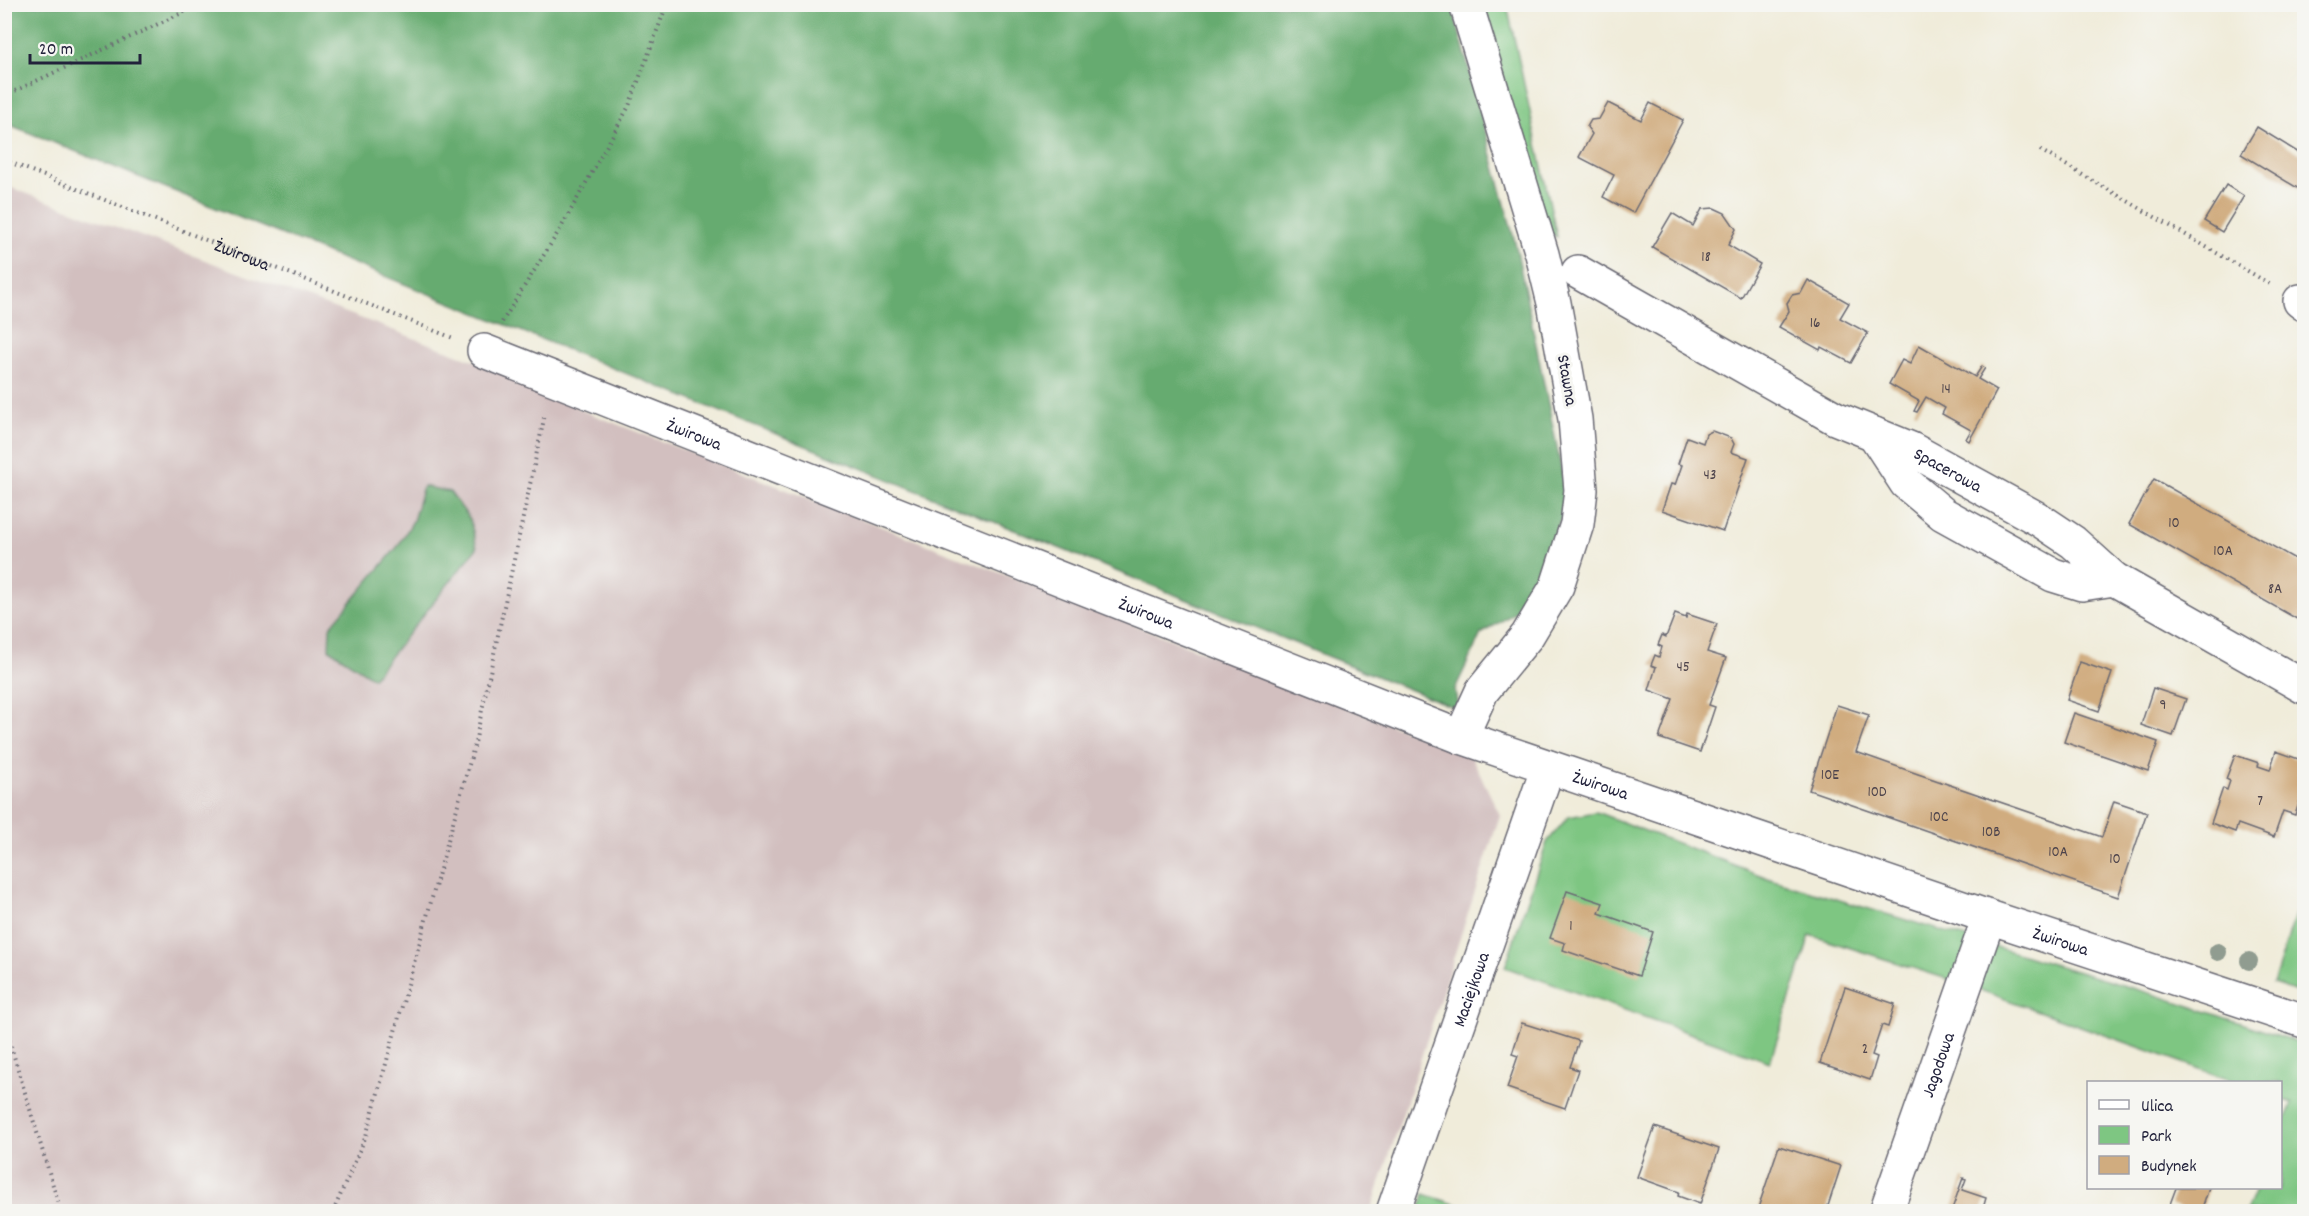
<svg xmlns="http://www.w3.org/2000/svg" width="2309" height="1216" font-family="Dekko,sans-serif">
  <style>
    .industrial { fill: #d2bfbf }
    .green { fill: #7ec682; stroke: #50745e; stroke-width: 1.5 }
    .forest { fill: #66ab70; stroke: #446656; stroke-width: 1.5 }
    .building { fill: #d0ac7f }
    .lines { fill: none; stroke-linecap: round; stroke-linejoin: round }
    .minor-casing { stroke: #6a6973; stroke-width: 36 }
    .path { stroke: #6a6973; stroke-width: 4; stroke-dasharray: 1.5 4.5; stroke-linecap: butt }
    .minor { stroke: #fff; stroke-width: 33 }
    .tree { fill: #909c90 }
    .labels { text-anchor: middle; stroke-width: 6; stroke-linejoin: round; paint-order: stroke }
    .number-label { font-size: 15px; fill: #4e444c }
    .street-label { font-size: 18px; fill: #22223b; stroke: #f6f6f2 }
  </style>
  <rect width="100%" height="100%" fill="#f6f6f2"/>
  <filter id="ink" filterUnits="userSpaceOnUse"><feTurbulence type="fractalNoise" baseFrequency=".0167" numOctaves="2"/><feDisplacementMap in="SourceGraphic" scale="12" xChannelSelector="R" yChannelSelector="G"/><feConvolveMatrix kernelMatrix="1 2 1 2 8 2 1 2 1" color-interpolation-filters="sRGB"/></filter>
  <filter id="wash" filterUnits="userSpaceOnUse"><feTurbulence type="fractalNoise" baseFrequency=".008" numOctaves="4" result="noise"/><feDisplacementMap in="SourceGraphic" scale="24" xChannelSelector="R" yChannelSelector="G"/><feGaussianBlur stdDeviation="1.35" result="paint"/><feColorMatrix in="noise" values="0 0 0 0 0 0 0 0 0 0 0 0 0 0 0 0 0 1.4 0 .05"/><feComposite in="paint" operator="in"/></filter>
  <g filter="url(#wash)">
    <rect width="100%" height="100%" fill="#f0ecda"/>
    <path class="industrial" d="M4,185L518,377L586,412L1471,756L1500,815L1371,1211H5Z"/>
    <g class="green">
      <path d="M1484,5H1507L1557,237L1543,230Z"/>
      <path d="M1596,812L1773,880L2169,999L2304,1044V1211H2246L2256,1188H2280L2281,1131L2292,1103L2281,1098L2280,1082H2236L1966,985L1810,935L1770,1062L1505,967L1547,842L1568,817Z"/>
      <path d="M2304,888V994L2273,984Z"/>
      <path d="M1424,1194L1476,1211H1419Z"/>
    </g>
    <g class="forest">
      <path d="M4,5H1452L1516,246L1568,501L1528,604L1481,634L1455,689L1458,709L5,123Z"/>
      <path d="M423,486L450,492L470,519L477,548L373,678L329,649L330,627L398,546L413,521Z"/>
    </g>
    <g id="blocks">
      <g class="building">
        <path d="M1608,103L1641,120L1650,103L1683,120L1633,213L1603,197L1614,175L1579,157L1592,134L1587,127L1591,120L1599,119Z"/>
        <path d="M2257,127L2304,156V192L2241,154Z"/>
        <path d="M2226,185L2244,196L2222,232L2204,221Z"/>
        <path d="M1714,208L1725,213L1736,229L1728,245L1760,264L1741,298L1652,247L1672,213L1693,226L1702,209Z"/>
        <path d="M1808,280L1849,303L1840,318L1868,333L1851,363L1821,347L1820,350L1779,327L1789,311L1787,303L1792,295L1801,293Z"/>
        <path d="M1919,345L1975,377L1982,366L1985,368L1978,379L1997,390L1969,441L1966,439L1971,430L1942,414L1945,408L1926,397L1917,412L1914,411L1919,401L1889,384L1902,360L1910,364Z"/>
        <path d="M1712,431L1731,438L1734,444L1731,452L1748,458L1723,531L1662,510L1671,484L1675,485L1682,465L1678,464L1687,437L1703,443L1706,434Z"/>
        <path d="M2304,444V458L2298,455Z"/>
        <path d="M2154,479L2304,564V623L2129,524Z"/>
        <path d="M1675,614L1686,618L1687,614L1717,624L1707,652L1726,658L1709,705L1715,707L1700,752L1659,738L1673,699L1649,690L1656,667L1651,665L1655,655L1659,657L1662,647L1658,645L1662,635L1666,637Z"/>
        <path d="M2080,662L2112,673L2099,711L2067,700Z"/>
        <path d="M2153,688L2186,699L2173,736L2141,725Z"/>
        <path d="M1837,705L1869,715L1856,752L1918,774L2102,837L2114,801L2147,812L2118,897L1809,790Z"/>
        <path d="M2074,713L2158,742L2148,771L2064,742Z"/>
        <path d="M2276,751L2304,761V788L2295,815L2283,811L2274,837L2238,824L2235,832L2211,823L2223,788L2227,790L2230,781L2226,779L2235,755L2259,763L2258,766L2270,770Z"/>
        <path d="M1567,891L1603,903L1599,913L1653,932L1639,976L1563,950L1565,943L1550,938Z"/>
        <path d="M1845,987L1895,1004L1888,1027L1882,1025L1872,1055L1877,1057L1870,1080L1820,1063Z"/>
        <path d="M1522,1023L1579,1041L1570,1067L1578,1070L1565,1108L1507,1088L1518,1056L1512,1054Z"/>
        <path d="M1655,1127L1719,1149L1700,1204L1678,1196L1679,1192L1637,1177Z"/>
        <path d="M1779,1146L1841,1166L1826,1212H1769L1758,1208Z"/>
        <path d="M1963,1178L1966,1179L1962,1190L1986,1198L1982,1212H1951Z"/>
        <path d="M2176,1188H2209L2201,1212H2192L2170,1204Z"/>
      </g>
    </g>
  </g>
  <g filter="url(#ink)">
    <use href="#blocks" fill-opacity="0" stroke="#6a6973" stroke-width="1.5"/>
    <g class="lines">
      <defs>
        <g id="minor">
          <path id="s2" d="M1578,272L1835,418L1911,449L2040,520L2073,542L2114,579L2304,687"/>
          <path d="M2300,301L2304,304"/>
          <path id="s3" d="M484,351L1461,737L1989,917L2304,1021"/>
          <path d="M1874,434L1906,483L1943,514L2053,575L2082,584L2114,579"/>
          <path d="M1461,737L1482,691L1527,636L1557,586L1577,524L1581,490L1575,419L1554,303L1542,254L1466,4"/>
          <path id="s4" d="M1393,1212L1548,767"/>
          <path id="s5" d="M1886,1212L1989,917"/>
        </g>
      </defs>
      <use href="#minor" class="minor-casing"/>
      <g class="path">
        <path d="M4,96L201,4"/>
        <path d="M2040,150L2270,284"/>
        <path id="s1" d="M4,160L453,338"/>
        <path d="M502,322L562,226L629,106L667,4"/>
        <path d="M4,1023L61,1212"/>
        <path d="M333,1212L366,1136L475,743L545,414"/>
      </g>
      <use href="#minor" class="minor"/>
    </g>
    <g class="tree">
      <circle cx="2218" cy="952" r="9"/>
      <circle cx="2249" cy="961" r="9"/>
    </g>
  </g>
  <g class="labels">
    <g class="number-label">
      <text x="1706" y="261">18</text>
      <text x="1815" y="327">16</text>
      <text x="1946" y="393">14</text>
      <text x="1710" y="479">43</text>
      <text x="2174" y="527">10</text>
      <text x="2223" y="555">10A</text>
      <text x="2275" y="593">8A</text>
      <text x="1683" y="671">45</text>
      <text x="2163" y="709">9</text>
      <text x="1830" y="779">10E</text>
      <text x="1877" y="796">10D</text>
      <text x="2260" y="805">7</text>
      <text x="1939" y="821">10C</text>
      <text x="1991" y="836">10B</text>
      <text x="2058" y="856">10A</text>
      <text x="2115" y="863">10</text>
      <text x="1571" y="930">1</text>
      <text x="1865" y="1053">2</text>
    </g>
    <g class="street-label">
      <text dy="6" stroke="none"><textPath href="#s1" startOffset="256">Żwirowa</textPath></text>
      <text transform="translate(1568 380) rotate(80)" y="6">Stawna</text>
      <text dy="6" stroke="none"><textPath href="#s3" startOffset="226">Żwirowa</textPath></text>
      <text dy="6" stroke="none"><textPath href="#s2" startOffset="420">Spacerowa</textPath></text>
      <text dy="6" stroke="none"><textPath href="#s3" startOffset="712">Żwirowa</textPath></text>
      <text dy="6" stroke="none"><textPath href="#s3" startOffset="1198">Żwirowa</textPath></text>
      <text dy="6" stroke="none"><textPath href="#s3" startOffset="1684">Żwirowa</textPath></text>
      <text dy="6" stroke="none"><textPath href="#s4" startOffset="236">Maciejkowa</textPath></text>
      <text dy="6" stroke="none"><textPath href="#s5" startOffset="156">Jagodowa</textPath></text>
    </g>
  </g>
  <rect width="2309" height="1216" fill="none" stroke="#f6f6f2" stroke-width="24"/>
  <rect x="2087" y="1081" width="195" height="108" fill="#f6f6f2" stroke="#a1a1a9" stroke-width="1.5"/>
  <rect x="2099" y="1100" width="30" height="9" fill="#ffffff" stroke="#a1a1a9" stroke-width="1.5"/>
  <text x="2141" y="1111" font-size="18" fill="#22223b">Ulica</text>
  <rect x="2099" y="1126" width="30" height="18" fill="#7ec682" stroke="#a1a1a9" stroke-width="1.5"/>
  <text x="2141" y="1141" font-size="18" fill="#22223b">Park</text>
  <rect x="2099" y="1156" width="30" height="18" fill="#d0ac7f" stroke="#a1a1a9" stroke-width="1.5"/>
  <text x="2141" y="1171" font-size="18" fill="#22223b">Budynek</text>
  <path d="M30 54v9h110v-9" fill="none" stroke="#22223b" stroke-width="3"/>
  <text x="39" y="54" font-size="18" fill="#22223b" stroke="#f6f6f2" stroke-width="4.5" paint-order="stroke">20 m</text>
</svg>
